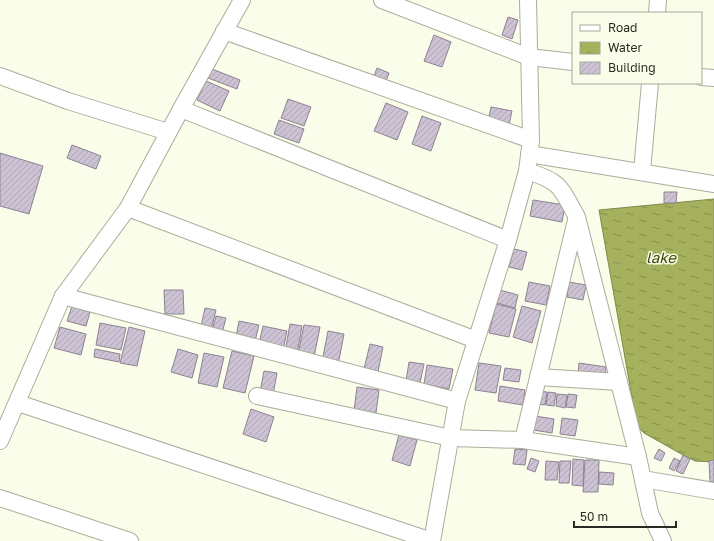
<svg xmlns="http://www.w3.org/2000/svg" width="714" height="541" font-family="'Golos Text',sans-serif">
  <style>
    .water { fill: url(#water-ripples); stroke: #80894c }
    .building { fill: url(#building-hatch); stroke: #8c8393 }
    .lines { fill: none; stroke-linecap: round; stroke-linejoin: round }
    .minor-casing { stroke: #a9ad9b; stroke-width: 18 }
    .minor { stroke: #fff; stroke-width: 16 }
    .labels { text-anchor: middle; stroke-width: 3; stroke-linejoin: round; paint-order: stroke }
    .water-label { font-size: 15px; font-style: italic; fill: #414704; stroke: #fafdea }
  </style>
  <defs>
    <pattern id="water-ripples" width="26" height="14" patternUnits="userSpaceOnUse"><rect width="26" height="14" fill="#a6b15d"/><path d="M2 4q2-2 4 0t4 0M15 11q2-2 4 0t4 0" fill="none" stroke="#87904c"/></pattern>
    <pattern id="building-hatch" width="6" height="6" patternUnits="userSpaceOnUse"><rect width="6" height="6" fill="#ccc2d3"/><path d="M-1 1l2-2M0 6l6-6M5 7l2-2" fill="none" stroke="#afa7b5"/></pattern>
  </defs>
  <rect width="100%" height="100%" fill="#fafdea"/>
  <path class="water" d="M714,199V462L695,461L683,455L644,433L637,426L599,210Z"/>
  <g class="building">
    <path d="M508,17L518,20L512,39L502,35Z"/>
    <path d="M434,35L451,42L442,67L424,61Z"/>
    <path d="M377,68L389,73L386,81L374,76Z"/>
    <path d="M212,69L240,80L237,89L208,78Z"/>
    <path d="M206,81L229,91L220,111L197,100Z"/>
    <path d="M288,99L311,107L304,126L281,118Z"/>
    <path d="M386,103L408,112L397,140L374,131Z"/>
    <path d="M491,107L512,111L509,125L488,121Z"/>
    <path d="M422,116L441,123L431,151L412,144Z"/>
    <path d="M279,120L304,129L299,143L274,134Z"/>
    <path d="M72,145L101,156L96,169L67,158Z"/>
    <path d="M0,153L43,166L29,214L0,206Z"/>
    <path d="M664,192H677L676,203H664Z"/>
    <path d="M533,200L565,205L562,222L530,216Z"/>
    <path d="M514,249L527,252L522,270L509,267Z"/>
    <path d="M529,282L550,286L546,305L525,301Z"/>
    <path d="M569,282L586,285L583,300L567,297Z"/>
    <path d="M164,290H183L184,314H165Z"/>
    <path d="M500,290L518,295L515,308L497,303Z"/>
    <path d="M496,304L516,309L509,337L489,333Z"/>
    <path d="M72,306L90,312L86,326L67,321Z"/>
    <path d="M522,306L541,311L532,343L513,337Z"/>
    <path d="M205,308L216,310L210,334L200,331Z"/>
    <path d="M216,316L226,318L221,337L211,334Z"/>
    <path d="M239,321L259,325L255,341L236,337Z"/>
    <path d="M100,323L126,328L121,350L96,345Z"/>
    <path d="M290,324L302,326L297,354L285,352Z"/>
    <path d="M304,325L320,327L314,357L298,354Z"/>
    <path d="M263,326L287,331L283,350L259,344Z"/>
    <path d="M60,327L86,334L81,355L54,348Z"/>
    <path d="M129,327L145,331L137,366L120,363Z"/>
    <path d="M328,331L344,334L338,365L322,362Z"/>
    <path d="M370,344L383,347L378,372L364,369Z"/>
    <path d="M95,349L120,354L119,362L94,357Z"/>
    <path d="M178,349L198,355L192,378L171,372Z"/>
    <path d="M232,351L254,356L245,393L223,388Z"/>
    <path d="M204,353L224,357L217,387L198,383Z"/>
    <path d="M409,362L424,364L420,383L406,381Z"/>
    <path d="M479,363L501,366L496,393L475,390Z"/>
    <path d="M579,363L606,367L605,378L578,374Z"/>
    <path d="M427,365L453,369L449,389L424,384Z"/>
    <path d="M505,368L521,370L519,382L503,380Z"/>
    <path d="M264,371L277,373L273,395L260,392Z"/>
    <path d="M500,386L525,390L523,405L498,401Z"/>
    <path d="M357,387L379,390L376,413L354,410Z"/>
    <path d="M539,391L547,392L545,405L537,404Z"/>
    <path d="M548,392L556,393L554,406L546,405Z"/>
    <path d="M557,394L567,395L565,408L556,406Z"/>
    <path d="M568,394L577,395L575,408L566,407Z"/>
    <path d="M251,409L274,417L266,442L243,434Z"/>
    <path d="M535,416L554,419L552,433L533,430Z"/>
    <path d="M562,418L578,420L575,436L560,434Z"/>
    <path d="M399,435L417,440L410,466L392,460Z"/>
    <path d="M515,449L527,450L525,465L513,464Z"/>
    <path d="M659,449L665,453L661,461L654,458Z"/>
    <path d="M683,455L690,459L683,474L676,471Z"/>
    <path d="M531,458L539,461L535,472L527,469Z"/>
    <path d="M674,458L680,461L674,471L669,468Z"/>
    <path d="M573,459L584,460L583,486L572,485Z"/>
    <path d="M585,460H599L598,492H583Z"/>
    <path d="M714,460V482H710L709,461Z"/>
    <path d="M546,461L559,462L557,480H545Z"/>
    <path d="M560,461H571L569,483H559Z"/>
    <path d="M599,472L614,473L613,485L599,484Z"/>
  </g>
  <g class="lines">
    <defs>
      <g id="minor">
        <path d="M382,0L529,57L573,62"/>
        <path d="M657,13L658,0"/>
        <path d="M224,31L531,140"/>
        <path d="M0,76L68,101L168,132"/>
        <path d="M701,77L714,78"/>
        <path d="M181,109L508,240"/>
        <path d="M529,154L714,184"/>
        <path d="M527,171C562,182 560,187 577,217L638,457L650,513L663,541"/>
        <path d="M642,171L650,83"/>
        <path d="M128,208L476,340"/>
        <path d="M63,296L457,401"/>
        <path d="M538,377L619,382"/>
        <path d="M257,396L451,438L523,440L638,457"/>
        <path d="M18,403L432,541"/>
        <path d="M523,440L576,220"/>
        <path d="M0,441L63,296L128,208L181,109L242,0"/>
        <path d="M643,479L714,491"/>
        <path d="M0,498L130,541"/>
        <path d="M432,541L457,401L508,240L527,171L531,140L528,0"/>
      </g>
    </defs>
    <use href="#minor" class="minor-casing"/>
    <use href="#minor" class="minor"/>
  </g>
  <g class="labels">
    <g class="water-label">
      <text x="661" y="263">lake</text>
    </g>
  </g>
  <rect x="572" y="12" width="130" height="72" fill="#fafdea" stroke="#a6a99a"/>
  <rect x="580" y="25" width="20" height="6" fill="#ffffff" stroke="#a6a99a"/>
  <text x="608" y="32" font-size="12" fill="#292b23">Road</text>
  <rect x="580" y="42" width="20" height="12" fill="url(#water-ripples)" stroke="#a6a99a"/>
  <text x="608" y="52" font-size="12" fill="#292b23">Water</text>
  <rect x="580" y="62" width="20" height="12" fill="url(#building-hatch)" stroke="#a6a99a"/>
  <text x="608" y="72" font-size="12" fill="#292b23">Building</text>
  <path d="M574 521v6h102v-6" fill="none" stroke="#292b23" stroke-width="2"/>
  <text x="580" y="521" font-size="12" fill="#292b23" stroke="#fafdea" stroke-width="3" paint-order="stroke">50 m</text>
</svg>
